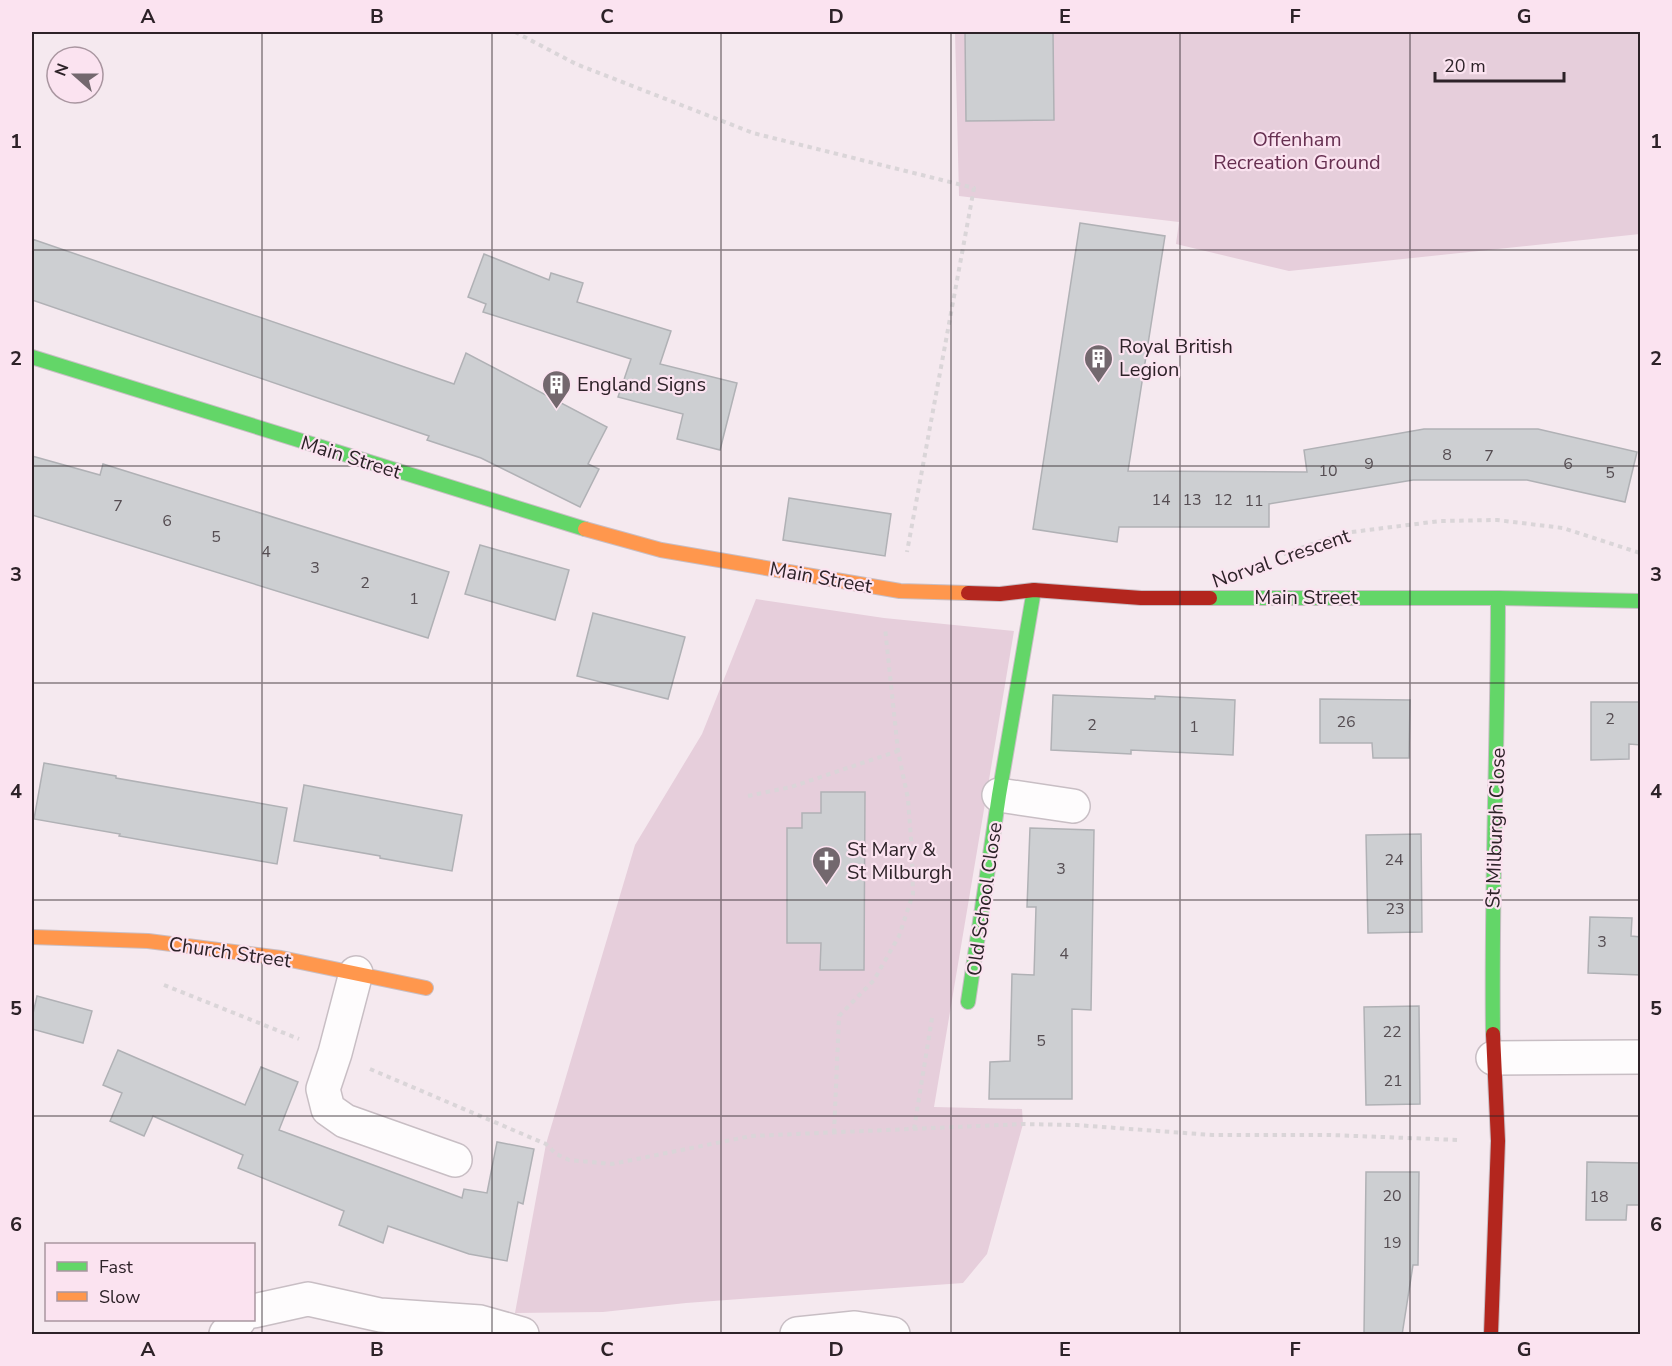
<svg xmlns="http://www.w3.org/2000/svg" width="1672" height="1366" font-family="'Nunito Sans',sans-serif">
  <style>
    .green { fill: #e6cedb }
    .building { fill: #cdcfd2; stroke: #b0b1b5; stroke-width: 1.5 }
    .lines { fill: none; stroke-linecap: round; stroke-linejoin: round }
    .street-casing { stroke: #c8bec4; stroke-width: 36 }
    .fast-casing { stroke: #c8bec4; stroke-width: 16 }
    .slow-casing { stroke: #c8bec4; stroke-width: 16 }
    .jam-casing { stroke: #c8bec4; stroke-width: 16 }
    .path { stroke: #dad5d8; stroke-width: 4; stroke-dasharray: 4.5 4.5; stroke-linecap: butt }
    .street { stroke: #fefcfd; stroke-width: 33 }
    .fast { stroke: #63d668; stroke-width: 14 }
    .slow { stroke: #ff974d; stroke-width: 14 }
    .jam { stroke: #b3261e; stroke-width: 14 }
    .grid { fill: none; stroke: #2d2228; stroke-width: 1.5; stroke-opacity: 0.55 }
    .labels { text-anchor: middle; stroke-width: 4.5; stroke-linejoin: round; paint-order: stroke }
    .number-label { font-size: 16px; fill: #554d52 }
    .park-label { font-size: 20px; fill: #662f50; stroke: #fbe3f0 }
    .poi-label { font-size: 20px; fill: #2d2228; stroke: #fbe3f0; text-anchor: start }
    .street-label { font-size: 20px; fill: #2d2228; stroke: #fbe3f0 }
    .neatline { fill: none; stroke: #2d2228; stroke-width: 2 }
    .grid-label { font-size: 20px; text-anchor: middle; font-weight: bold; fill: #2d2228 }
  </style>
  <rect width="100%" height="100%" fill="#f5e9ef"/>
  <g class="green">
    <path d="M955,32H1640V234L1289,271L1176,244L1179,222L959,196Z"/>
    <path d="M756,599L884,618L1014,631L934,1107L1022,1109L1023,1124L987,1254L963,1283L686,1303L603,1312L515,1313L546,1144L635,845L702,734Z"/>
  </g>
  <g class="building">
    <path d="M965,32H1053L1054,120L966,121Z"/>
    <path d="M1080,223L1165,236L1128,471L1307,472L1304,450L1424,429H1538L1637,452L1625,502L1527,480H1413L1269,504V527H1119L1117,542L1033,529Z"/>
    <path d="M32,239L454,384L466,353L607,427L588,464L599,469L580,507L481,458L427,440L429,436L32,300Z"/>
    <path d="M484,254L549,280L551,273L583,283L577,302L671,331L660,364L737,383L720,450L677,439L683,414L618,397L631,359L483,312L486,304L468,297Z"/>
    <path d="M32,456L100,475L103,464L449,572L428,638L32,515Z"/>
    <path d="M789,498L891,514L885,556L783,540Z"/>
    <path d="M480,545L569,570L555,620L465,594Z"/>
    <path d="M593,613L685,637L668,699L577,676Z"/>
    <path d="M1053,695L1155,699V696L1235,700L1233,755L1131,750V754L1051,750Z"/>
    <path d="M1320,699L1410,700L1409,758H1373L1372,743H1320Z"/>
    <path d="M1591,702H1641V745L1629,744V759L1591,760Z"/>
    <path d="M44,763L116,776V778L287,808L277,864L119,836L120,834L34,819Z"/>
    <path d="M304,785L462,815L452,871L380,858V856L294,841Z"/>
    <path d="M821,792H865L864,970H820L821,943H787V828H802V813H821Z"/>
    <path d="M1030,828L1094,830L1091,1010L1072,1009V1099H989L990,1062L1010,1061L1012,974L1034,975L1036,907H1027Z"/>
    <path d="M1421,834L1422,932L1368,933L1366,835Z"/>
    <path d="M1590,917L1632,918L1631,936L1641,937V975L1588,973Z"/>
    <path d="M37,996L92,1011L83,1043L32,1029V1018Z"/>
    <path d="M1419,1006L1420,1104L1366,1105L1364,1007Z"/>
    <path d="M118,1050L245,1105L261,1067L298,1082L279,1130L462,1198L464,1189L487,1193L497,1142L534,1149L523,1204L518,1202L507,1261L469,1254L388,1226L383,1243L339,1225L344,1211L238,1168L243,1155L153,1116L144,1136L110,1121L122,1093L103,1085Z"/>
    <path d="M1587,1162L1641,1163V1205H1627L1626,1220H1586Z"/>
    <path d="M1366,1172H1419L1418,1265H1413L1402,1335H1364Z"/>
  </g>
  <g class="lines">
    <defs>
      <g id="street">
        <path d="M999,795L1073,806"/>
        <path d="M356,973L335,1053L323,1089L328,1109L345,1121L455,1160"/>
        <path d="M1493,1058L1640,1057"/>
        <path d="M254,1311L308,1299L380,1315L480,1322L522,1334"/>
        <path d="M226,1334L239,1320"/>
        <path d="M797,1334L855,1328L893,1334"/>
      </g>
      <g id="fast">
        <path d="M32,357L585,529"/>
        <path d="M1210,598H1498L1640,601"/>
        <path d="M968,1002L999,795L1034,590"/>
        <path d="M1493,1034C1491,888 1498,743 1498,598"/>
      </g>
      <g id="slow">
        <path d="M585,529L661,550L900,591L968,593"/>
        <path d="M32,937L148,941L281,958L426,988"/>
      </g>
      <g id="jam">
        <path d="M968,593L1000,594L1034,590L1141,598H1210"/>
        <path d="M1491,1334L1498,1141L1493,1034"/>
      </g>
    </defs>
    <use href="#street" class="street-casing"/>
    <use href="#fast" class="fast-casing"/>
    <use href="#slow" class="slow-casing"/>
    <use href="#jam" class="jam-casing"/>
    <g class="path">
      <path d="M515,32L576,64L753,133L974,188L907,552"/>
      <path d="M1275,557L1344,533L1440,521L1497,520L1563,528L1640,553"/>
      <path d="M748,796L791,787L898,751"/>
      <path d="M164,985L299,1039"/>
      <path d="M370,1069L546,1144L556,1154L569,1160L612,1164L751,1136L1023,1124L1076,1125L1212,1135H1331L1459,1140"/>
      <path d="M914,1129L932,1018"/>
      <path d="M834,1133L839,1016L874,980L899,936L913,894L912,852L908,799L898,751L885,628"/>
    </g>
    <use href="#street" class="street"/>
    <use href="#fast" class="fast"/>
    <use href="#slow" class="slow"/>
    <use href="#jam" class="jam"/>
  </g>
  <path class="grid" d="M262,32V1334M492,32V1334M721,32V1334M951,32V1334M1180,32V1334M1410,32V1334M32,250H1640M32,466H1640M32,683H1640M32,900H1640M32,1116H1640"/>
  <defs>
    <symbol id="building-pin" viewBox="-11 -11 22 30"><path d="M0 17L-7.5 6A9.5 9.5 0 1 1 7.5 6Z" fill="#73686e" stroke="#fbe3f0"/><path d="M-4-6H4V6H1V3H-1V6H-4ZM-2.5-4.3h1.7v1.8h-1.7ZM.8-4.3h1.7v1.8H.8ZM-2.5-1h1.7V.8h-1.7ZM.8-1h1.7V.8H.8Z" fill="#fff"/></symbol>
    <symbol id="church-pin" viewBox="-11 -11 22 30"><path d="M0 17L-7.5 6A9.5 9.5 0 1 1 7.5 6Z" fill="#73686e" stroke="#fbe3f0"/><path d="M-1.2-6h2.4v3.5h3.3v2.4h-3.3V6h-2.4V-.1h-3.3v-2.4h3.3Z" fill="#fff"/></symbol>
  </defs>
  <g fill-rule="evenodd">
    <use href="#building-pin" x="1082" y="342" width="33" height="45"/>
    <use href="#building-pin" x="540" y="368" width="33" height="45"/>
    <use href="#church-pin" x="810" y="844" width="33" height="45"/>
  </g>
  <g class="labels">
    <g class="number-label">
      <text x="1447" y="460">8</text>
      <text x="1489" y="461">7</text>
      <text x="1369" y="469">9</text>
      <text x="1568" y="469">6</text>
      <text x="1328" y="476">10</text>
      <text x="1610" y="478">5</text>
      <text x="1161" y="505">14</text>
      <text x="1192" y="505">13</text>
      <text x="1223" y="505">12</text>
      <text x="1254" y="506">11</text>
      <text x="118" y="511">7</text>
      <text x="167" y="526">6</text>
      <text x="216" y="542">5</text>
      <text x="266" y="557">4</text>
      <text x="315" y="573">3</text>
      <text x="365" y="588">2</text>
      <text x="414" y="604">1</text>
      <text x="1610" y="724">2</text>
      <text x="1346" y="727">26</text>
      <text x="1092" y="730">2</text>
      <text x="1194" y="732">1</text>
      <text x="1394" y="865">24</text>
      <text x="1061" y="874">3</text>
      <text x="1395" y="914">23</text>
      <text x="1602" y="947">3</text>
      <text x="1064" y="959">4</text>
      <text x="1392" y="1037">22</text>
      <text x="1041" y="1046">5</text>
      <text x="1393" y="1086">21</text>
      <text x="1392" y="1201">20</text>
      <text x="1599" y="1202">18</text>
      <text x="1392" y="1248">19</text>
    </g>
    <g class="park-label">
      <text x="1297" y="146">Offenham<tspan x="1297" dy="23">Recreation Ground</tspan></text>
    </g>
    <g class="poi-label">
      <text x="1119" y="353">Royal British<tspan x="1119" dy="23">Legion</tspan></text>
      <text x="577" y="391">England Signs</text>
      <text x="847" y="856">St Mary &amp;<tspan x="847" dy="23">St Milburgh</tspan></text>
    </g>
    <g class="street-label">
      <text transform="translate(351 457) rotate(17)" y="7">Main Street</text>
      <text transform="translate(1281 558) rotate(-19)" y="7">Norval Crescent</text>
      <text transform="translate(821 577) rotate(10)" y="7">Main Street</text>
      <text x="1306" y="604">Main Street</text>
      <text transform="translate(1495 828) rotate(-88)" y="7">St Milburgh Close</text>
      <text transform="translate(984 899) rotate(-82)" y="7">Old School Close</text>
      <text transform="translate(230 952) rotate(8)" y="7">Church Street</text>
    </g>
  </g>
  <rect width="1672" height="1366" fill="none" stroke="#fbe3f0" stroke-width="66"/>
  <rect x="45" y="1243" width="210" height="78" fill="#fbe3f0" stroke="#a996a0" stroke-width="1.5"/>
  <rect x="57" y="1262" width="30" height="9" fill="#63d668" stroke="#a996a0" stroke-width="1.5"/>
  <text x="99" y="1273" font-size="18" fill="#2d2228">Fast</text>
  <rect x="57" y="1292" width="30" height="9" fill="#ff974d" stroke="#a996a0" stroke-width="1.5"/>
  <text x="99" y="1303" font-size="18" fill="#2d2228">Slow</text>
  <g transform="translate(75 75) rotate(291)"><circle r="28" fill="#fbe3f0" stroke="#a996a0" stroke-width="1.5"/>
  <path d="M0-4.5L10 22L0 15L-10 22Z" fill="#73686e"/>
  <text y="-9" font-size="16" font-weight="bold" text-anchor="middle" fill="#2d2228">N</text>
  </g>
  <path d="M1435 72v9h129v-9" fill="none" stroke="#2d2228" stroke-width="3"/>
  <text x="1444" y="72" font-size="18" fill="#2d2228" stroke="#fbe3f0" stroke-width="4.5" paint-order="stroke">20 m</text>
  <rect x="33" y="33" width="1606" height="1300" class="neatline"/>
  <g class="grid-label">
    <text x="148" y="23">A</text>
    <text x="377" y="23">B</text>
    <text x="607" y="23">C</text>
    <text x="836" y="23">D</text>
    <text x="1065" y="23">E</text>
    <text x="1295" y="23">F</text>
    <text x="1524" y="23">G</text>
    <text x="16" y="148">1</text>
    <text x="1656" y="148">1</text>
    <text x="16" y="365">2</text>
    <text x="1656" y="365">2</text>
    <text x="16" y="581">3</text>
    <text x="1656" y="581">3</text>
    <text x="16" y="798">4</text>
    <text x="1656" y="798">4</text>
    <text x="16" y="1015">5</text>
    <text x="1656" y="1015">5</text>
    <text x="16" y="1231">6</text>
    <text x="1656" y="1231">6</text>
    <text x="148" y="1356">A</text>
    <text x="377" y="1356">B</text>
    <text x="607" y="1356">C</text>
    <text x="836" y="1356">D</text>
    <text x="1065" y="1356">E</text>
    <text x="1295" y="1356">F</text>
    <text x="1524" y="1356">G</text>
  </g>
</svg>
